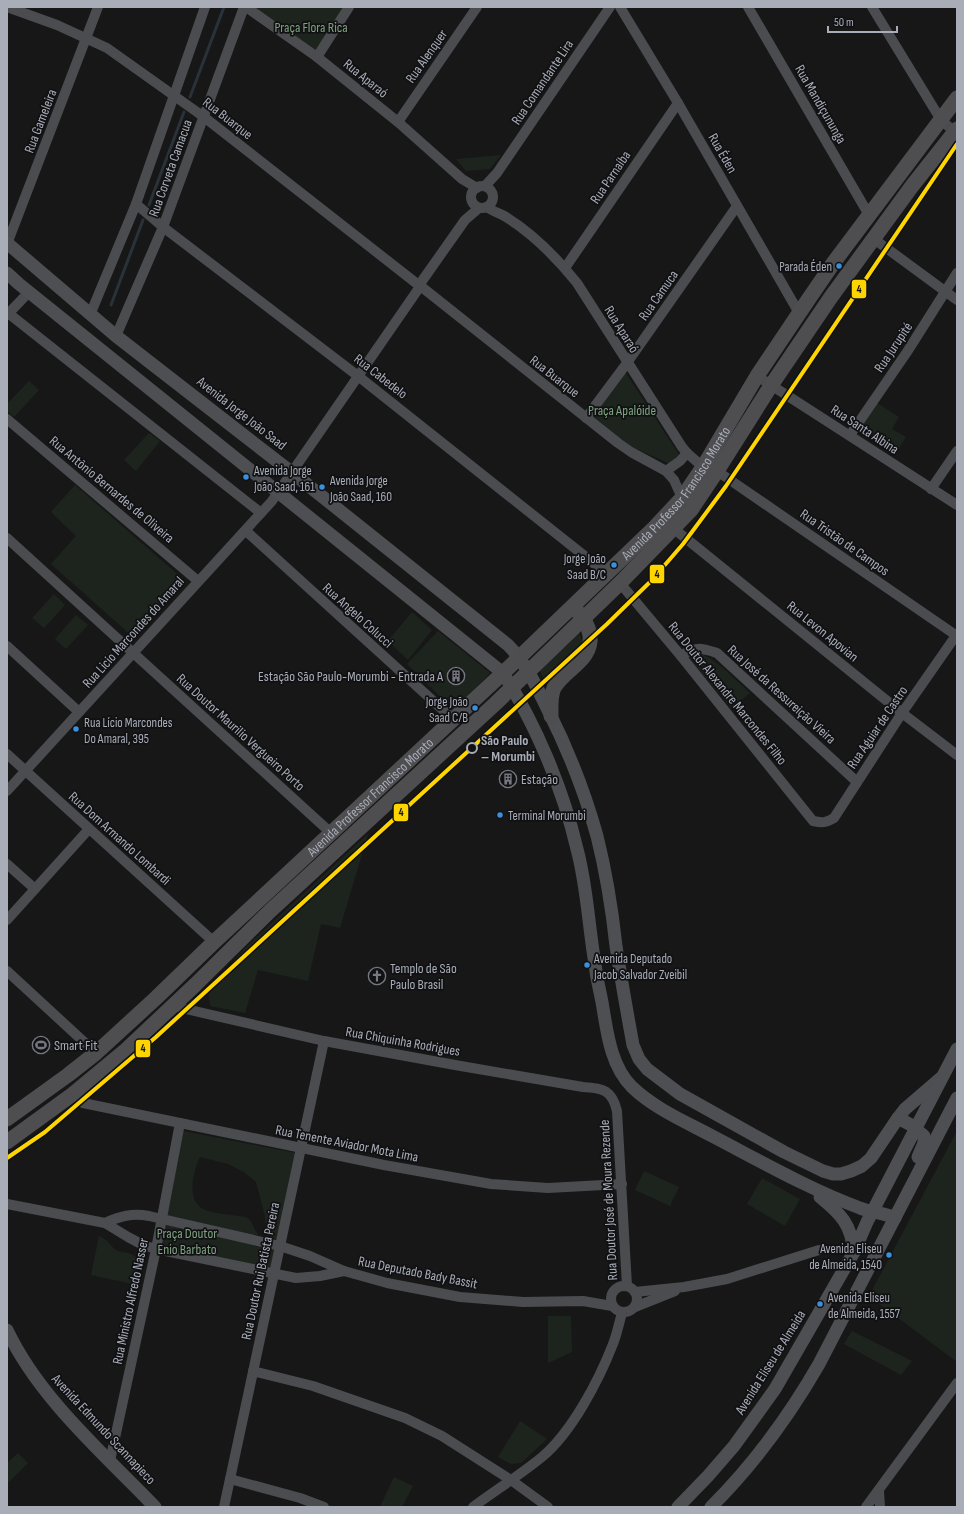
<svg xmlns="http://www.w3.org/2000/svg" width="964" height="1514" font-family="'Sofia Sans Condensed',sans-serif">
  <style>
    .green { fill: #1d241e }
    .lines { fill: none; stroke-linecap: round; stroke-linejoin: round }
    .stream { stroke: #2a3239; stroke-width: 3 }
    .minor { stroke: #4b4c50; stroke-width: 10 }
    .major { stroke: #4d4f52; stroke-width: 13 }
    .highway { stroke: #4e4e51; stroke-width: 15 }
    .metro-1-casing { stroke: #111113; stroke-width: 7 }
    .metro-1 { stroke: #ffd500; stroke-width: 4 }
    .bus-dot { fill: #3a90db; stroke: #111113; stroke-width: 1.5 }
    .stop-dot { fill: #111113; stroke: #a8adb8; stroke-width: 2 }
    .labels { text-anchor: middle; stroke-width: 3.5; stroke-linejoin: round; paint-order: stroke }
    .bus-label { font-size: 13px; fill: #a8adb8; stroke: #111113; text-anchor: start }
    .park-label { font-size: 14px; fill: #7fa381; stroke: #111113 }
    .street-label { font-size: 14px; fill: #a8adb8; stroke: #111113 }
    .poi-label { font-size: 14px; fill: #a8adb8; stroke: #111113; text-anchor: start }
    .stop-label { font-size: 14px; font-weight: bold; fill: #a8adb8; stroke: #111113; text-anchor: start }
    .line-badge { stroke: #111113; stroke-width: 1.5 }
    .pale-badge-label { font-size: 11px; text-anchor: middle; font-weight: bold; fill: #111 }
  </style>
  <rect width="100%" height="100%" fill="#171717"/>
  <g class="green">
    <path d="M246,7H349L317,57Z"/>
    <path d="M501,155L490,169L466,171L456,159Z"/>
    <path d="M622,367L678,453V462L672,465L626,444L589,414Z"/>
    <path d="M29,381L39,390L14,417L7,411V404Z"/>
    <path d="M877,403L899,417L892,429L906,437L895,454L858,430Z"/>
    <path d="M149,433L160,441L136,471L124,460Z"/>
    <path d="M75,485L183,579L132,636L51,564L76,536L51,512Z"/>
    <path d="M54,594L65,605L44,628L32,618Z"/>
    <path d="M412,612L432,630L408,660L388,641Z"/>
    <path d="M76,615L88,625L66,649L55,639Z"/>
    <path d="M438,631L490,673L455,711L407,664Z"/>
    <path d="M579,632L584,647L547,686L539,669Z"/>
    <path d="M694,653C712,653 736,681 750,693L731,708L689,657Z"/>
    <path d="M368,834L340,928L321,924L308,981L258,970L245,1013L210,1006L208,990L248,945Z"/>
    <path d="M183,1131L296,1153L279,1240L267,1237L265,1216L256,1182L244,1172L228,1164L200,1157C193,1172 185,1201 205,1210C216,1214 234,1215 246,1217L250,1220L258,1235L166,1218Z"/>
    <path d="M957,1131V1362L869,1296Z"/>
    <path d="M644,1171L679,1187L670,1206L635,1190Z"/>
    <path d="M762,1178L800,1199L785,1226L747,1204Z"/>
    <path d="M161,1220L280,1246L274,1274L156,1249Z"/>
    <path d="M99,1236C110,1241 108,1244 116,1250C120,1252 124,1252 128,1253C145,1258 140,1272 137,1285L91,1275Z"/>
    <path d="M548,1316H571L572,1352L548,1363Z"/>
    <path d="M852,1331L912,1361L901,1375L844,1344Z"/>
    <path d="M520,1421L547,1439L521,1463L511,1464L498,1457Z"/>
    <path d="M18,1453L28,1463L7,1484V1463Z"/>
    <path d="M394,1477L413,1486L402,1507H380Z"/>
  </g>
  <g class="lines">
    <g class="stream">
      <path d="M190,97L224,7"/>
      <path d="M149,205L184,112"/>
      <path d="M111,305L143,220"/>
    </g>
    <g class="minor">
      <path d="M7,7L57,25L107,48L204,117L416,283"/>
      <path d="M246,7L317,57L398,122L462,179L477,188"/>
      <path d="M620,7L678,103L799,313"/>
      <path d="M748,7L869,215"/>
      <path d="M872,7L941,120L957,134"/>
      <path d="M317,57L349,7"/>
      <path d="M398,122L477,7"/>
      <path d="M485,186L497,173L610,7"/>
      <circle cx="482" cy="197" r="11"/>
      <path d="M136,204L163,227L358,376L606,573"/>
      <path d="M487,207C493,212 500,213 506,217C533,234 557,258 577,283L682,447L687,453L703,467"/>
      <path d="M874,239L957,300"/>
      <path d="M7,244L98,7"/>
      <path d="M565,268L678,103"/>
      <path d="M422,281L465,220L479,208"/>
      <path d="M423,288L618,443L631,452L666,471L674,480L682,498"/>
      <path d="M8,313L261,513"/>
      <path d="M7,315L29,292"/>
      <path d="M90,315L136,204L205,7"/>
      <path d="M116,336L163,227L244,7"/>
      <path d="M757,376L957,505"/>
      <path d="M586,418L627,363L737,206"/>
      <path d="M7,419L198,581"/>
      <path d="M850,435L907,352L957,273"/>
      <path d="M666,471L680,461L687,453"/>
      <path d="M717,471L957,636"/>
      <path d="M931,489L957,451"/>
      <path d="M673,528L902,713L957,755"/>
      <path d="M246,531L453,719"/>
      <path d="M7,538L330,832"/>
      <path d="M620,583L681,656L813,821C822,823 826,823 834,818L902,713L957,634"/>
      <path d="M7,646L79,712"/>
      <path d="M681,656C695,646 701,648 717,653L857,782"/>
      <path d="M7,754L214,942"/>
      <path d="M7,791L272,501L419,288"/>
      <path d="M7,864L35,889"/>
      <path d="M7,920L89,829"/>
      <path d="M7,971L96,1053"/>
      <path d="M173,1006L324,1041L455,1065L583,1087C603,1088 612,1090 617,1111L627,1286"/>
      <path d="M73,1094L83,1103L384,1165L491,1184L548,1188L622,1184"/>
      <path d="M7,1204L105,1223L128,1237L143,1245L156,1249L296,1278L320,1276L344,1271"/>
      <path d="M105,1223C120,1216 132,1213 149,1216L280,1246L310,1256L344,1271L387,1283L460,1297L523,1302L583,1301L612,1306"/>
      <circle cx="624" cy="1299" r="13"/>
      <path d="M635,1292L684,1287L727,1279L819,1250"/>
      <path d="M635,1307L675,1291"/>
      <path d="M253,1371L313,1386L405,1418L442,1436L511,1480L548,1507"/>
      <path d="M110,1461L156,1249L180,1123"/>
      <path d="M230,1479L300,1498L324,1507"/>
      <path d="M879,1491L880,1507"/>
      <path d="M224,1507L324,1041"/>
      <path d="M473,1507C496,1490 520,1475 542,1457C572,1432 599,1380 613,1344C617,1334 619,1323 622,1313"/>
      <path d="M866,1507L957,1383"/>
    </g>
    <g class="major">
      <path d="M7,243L116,336L304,482L508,645C527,664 537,688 549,712C569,752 585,793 597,836C606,872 612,909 616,946C621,979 627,1012 633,1045L639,1059L647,1069L680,1094L784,1152L823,1171L833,1174H841L851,1171L862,1166L871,1158L898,1118L905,1109L941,1078"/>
      <path d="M7,273L19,284L503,673C536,725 563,789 577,849C586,882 588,917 593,951C595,968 598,985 602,1002C607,1031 610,1065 632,1087C655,1109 686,1122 714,1137C762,1162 809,1189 860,1208C871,1213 882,1212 895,1218"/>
      <path d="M898,1118L911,1125L924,1136V1143L918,1157"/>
      <path d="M820,1197C841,1214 851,1224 854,1252"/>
      <path d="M7,1330C39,1398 104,1454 155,1507"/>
      <path d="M678,1507L708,1476L734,1446L775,1389L854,1252L867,1222L957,1049"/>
      <path d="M711,1507C755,1463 788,1418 819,1364L957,1098"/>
    </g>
    <g class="highway">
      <path d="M551,716C551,707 550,696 554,688C564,669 593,661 590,635C588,625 584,618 577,611"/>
      <path id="s1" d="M7,1119L68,1075L96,1053L156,998L214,942L503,673L653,529L682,498L703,467L757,376L808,300L834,262L957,98"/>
      <path d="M7,1142L73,1094L126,1050L195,985L270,911L496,703L620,583L691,510L717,471L772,384L831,297L912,186L957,129"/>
    </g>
    <defs>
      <path id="metro-1" d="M7,1158L45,1132L156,1037L607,624L651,581L683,544L726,486L957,144"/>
    </defs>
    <use href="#metro-1" class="metro-1-casing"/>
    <use href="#metro-1" class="metro-1"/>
  </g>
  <defs>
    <symbol id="building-ring" viewBox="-11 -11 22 22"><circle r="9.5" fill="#111113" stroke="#757880" stroke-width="1.5"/><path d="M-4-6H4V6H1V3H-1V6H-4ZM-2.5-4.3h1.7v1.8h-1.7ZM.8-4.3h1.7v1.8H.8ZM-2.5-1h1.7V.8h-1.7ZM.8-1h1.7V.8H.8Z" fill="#757880"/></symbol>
    <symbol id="church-ring" viewBox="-11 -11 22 22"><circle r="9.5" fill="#111113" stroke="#757880" stroke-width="1.5"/><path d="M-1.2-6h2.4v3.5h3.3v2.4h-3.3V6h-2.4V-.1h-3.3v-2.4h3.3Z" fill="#757880"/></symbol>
    <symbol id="stadium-ring" viewBox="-11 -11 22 22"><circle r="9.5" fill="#111113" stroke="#757880" stroke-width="1.5"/><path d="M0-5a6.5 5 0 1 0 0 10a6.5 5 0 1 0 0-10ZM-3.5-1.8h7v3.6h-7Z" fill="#757880"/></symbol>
  </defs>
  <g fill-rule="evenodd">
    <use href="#building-ring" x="446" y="666" width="20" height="20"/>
    <use href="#building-ring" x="498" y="769" width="20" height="20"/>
    <use href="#church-ring" x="367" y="966" width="20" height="20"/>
    <use href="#stadium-ring" x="31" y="1035" width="20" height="20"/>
  </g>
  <g class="bus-dot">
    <circle cx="839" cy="266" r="3.5"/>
    <circle cx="246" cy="477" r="3.5"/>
    <circle cx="322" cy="487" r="3.5"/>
    <circle cx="614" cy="565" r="3.5"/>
    <circle cx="475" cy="708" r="3.5"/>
    <circle cx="76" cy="729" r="3.5"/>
    <circle cx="500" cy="815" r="3.5"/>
    <circle cx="587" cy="965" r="3.5"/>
    <circle cx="889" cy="1255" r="3.5"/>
    <circle cx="820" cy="1304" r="3.5"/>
  </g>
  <circle class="stop-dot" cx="472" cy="748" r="5"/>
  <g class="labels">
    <g class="bus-label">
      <text x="832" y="271" text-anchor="end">Parada Éden</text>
      <text x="254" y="475">Avenida Jorge<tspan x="254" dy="16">João Saad, 161</tspan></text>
      <text x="330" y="485">Avenida Jorge<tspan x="330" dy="16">João Saad, 160</tspan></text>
      <text x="606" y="563" text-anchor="end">Jorge João<tspan x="606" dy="16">Saad B/C</tspan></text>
      <text x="468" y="706" text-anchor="end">Jorge João<tspan x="468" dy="16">Saad C/B</tspan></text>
      <text x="84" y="727">Rua Lício Marcondes<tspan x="84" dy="16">Do Amaral, 395</tspan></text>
      <text x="508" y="820">Terminal Morumbi</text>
      <text x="594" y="963">Avenida Deputado<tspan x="594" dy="16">Jacob Salvador Zveibil</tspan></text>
      <text x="882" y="1253" text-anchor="end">Avenida Eliseu<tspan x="882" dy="16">de Almeida, 1540</tspan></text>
      <text x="828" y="1302">Avenida Eliseu<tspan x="828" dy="16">de Almeida, 1557</tspan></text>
    </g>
    <g class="park-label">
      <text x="311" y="32">Praça Flora Rica</text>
      <text x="622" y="415">Praça Apalóide</text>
      <text x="187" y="1238">Praça Doutor<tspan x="187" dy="16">Enio Barbato</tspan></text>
    </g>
    <g class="street-label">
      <text transform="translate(426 56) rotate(-55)" y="5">Rua Alenquer</text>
      <text transform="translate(366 78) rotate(39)" y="5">Rua Aparaó</text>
      <text transform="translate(542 82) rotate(-56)" y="5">Rua Comandante Lira</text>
      <text transform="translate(821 104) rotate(60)" y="5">Rua Mandiçununga</text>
      <text transform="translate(228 118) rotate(38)" y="5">Rua Buarque</text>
      <text transform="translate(40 121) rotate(-69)" y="5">Rua Gameleira</text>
      <text transform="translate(723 153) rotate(60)" y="5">Rua Éden</text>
      <text transform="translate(170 168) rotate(-70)" y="5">Rua Corveta Camacua</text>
      <text transform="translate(610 177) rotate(-56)" y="5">Rua Parnaíba</text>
      <text transform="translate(658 295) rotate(-55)" y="5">Rua Camuca</text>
      <text transform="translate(622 329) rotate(58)" y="5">Rua Aparaó</text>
      <text transform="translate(893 347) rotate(-56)" y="5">Rua Jurupité</text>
      <text transform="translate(381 376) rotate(38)" y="5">Rua Cabedelo</text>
      <text transform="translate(555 376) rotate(38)" y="5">Rua Buarque</text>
      <text transform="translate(242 413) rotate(38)" y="5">Avenida Jorge João Saad</text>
      <text transform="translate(865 429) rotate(33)" y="5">Rua Santa Albina</text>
      <text transform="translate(112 489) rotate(40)" y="5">Rua Antônio Bernardes de Oliveira</text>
      <text dy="5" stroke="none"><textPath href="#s1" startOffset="918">Avenida Professor Francisco Morato</textPath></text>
      <text transform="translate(845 542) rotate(35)" y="5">Rua Tristão de Campos</text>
      <text transform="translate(358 615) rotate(42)" y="5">Rua Angelo Colucci</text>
      <text transform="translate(823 631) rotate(39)" y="5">Rua Levon Apovian</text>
      <text transform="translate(133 632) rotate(-48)" y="5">Rua Licio Marcondes do Amaral</text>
      <text transform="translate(728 693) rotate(51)" y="5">Rua Doutor Alexandre Marcondes Filho</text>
      <text transform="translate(782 694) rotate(42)" y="5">Rua José da Ressureição Vieira</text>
      <text transform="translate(877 727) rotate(-56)" y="5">Rua Aguiar de Castro</text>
      <text transform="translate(241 732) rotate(42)" y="5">Rua Doutor Maurilio Vergueiro Porto</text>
      <text dy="5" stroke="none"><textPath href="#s1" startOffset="486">Avenida Professor Francisco Morato</textPath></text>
      <text transform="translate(120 838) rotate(42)" y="5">Rua Dom Armando Lombardi</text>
      <text transform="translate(403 1041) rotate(10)" y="5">Rua Chiquinha Rodrigues</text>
      <text transform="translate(347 1143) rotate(11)" y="5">Rua Tenente Aviador Mota Lima</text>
      <text transform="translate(608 1200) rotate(-93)" y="5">Rua Doutor José de Moura Rezende</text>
      <text transform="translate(260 1271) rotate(-78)" y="5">Rua Doutor Rui Batista Pereira</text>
      <text transform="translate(418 1272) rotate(11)" y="5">Rua Deputado Bady Bassit</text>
      <text transform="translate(130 1301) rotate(-78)" y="5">Rua Ministro Alfredo Nasser</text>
      <text transform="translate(770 1362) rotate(-58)" y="5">Avenida Eliseu de Almeida</text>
      <text transform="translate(104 1429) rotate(47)" y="5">Avenida Edmundo Scannapieco</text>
    </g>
    <g class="poi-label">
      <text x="443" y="681" text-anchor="end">Estação São Paulo-Morumbi - Entrada A</text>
      <text x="521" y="784">Estação</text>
      <text x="390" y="973">Templo de São<tspan x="390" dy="16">Paulo Brasil</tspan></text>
      <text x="54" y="1050">Smart Fit</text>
    </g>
    <g class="stop-label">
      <text x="481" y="745">São Paulo<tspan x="481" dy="16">– Morumbi</tspan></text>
    </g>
  </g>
  <g class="line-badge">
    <rect x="851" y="279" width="16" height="20" rx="4" fill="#ffd500"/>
    <rect x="649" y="564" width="16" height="20" rx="4" fill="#ffd500"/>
    <rect x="393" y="803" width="16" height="19" rx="4" fill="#ffd500"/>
    <rect x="135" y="1039" width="16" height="19" rx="4" fill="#ffd500"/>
  </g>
  <g class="pale-badge-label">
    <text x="859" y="293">4</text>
    <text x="657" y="578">4</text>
    <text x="401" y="816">4</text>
    <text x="143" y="1052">4</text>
  </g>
  <rect width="964" height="1514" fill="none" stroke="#a8adb8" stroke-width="16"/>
  <path d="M828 26v6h69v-6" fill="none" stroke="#a8adb8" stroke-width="2"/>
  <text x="834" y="26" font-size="12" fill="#a8adb8" stroke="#111113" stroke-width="3" paint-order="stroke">50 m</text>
</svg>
